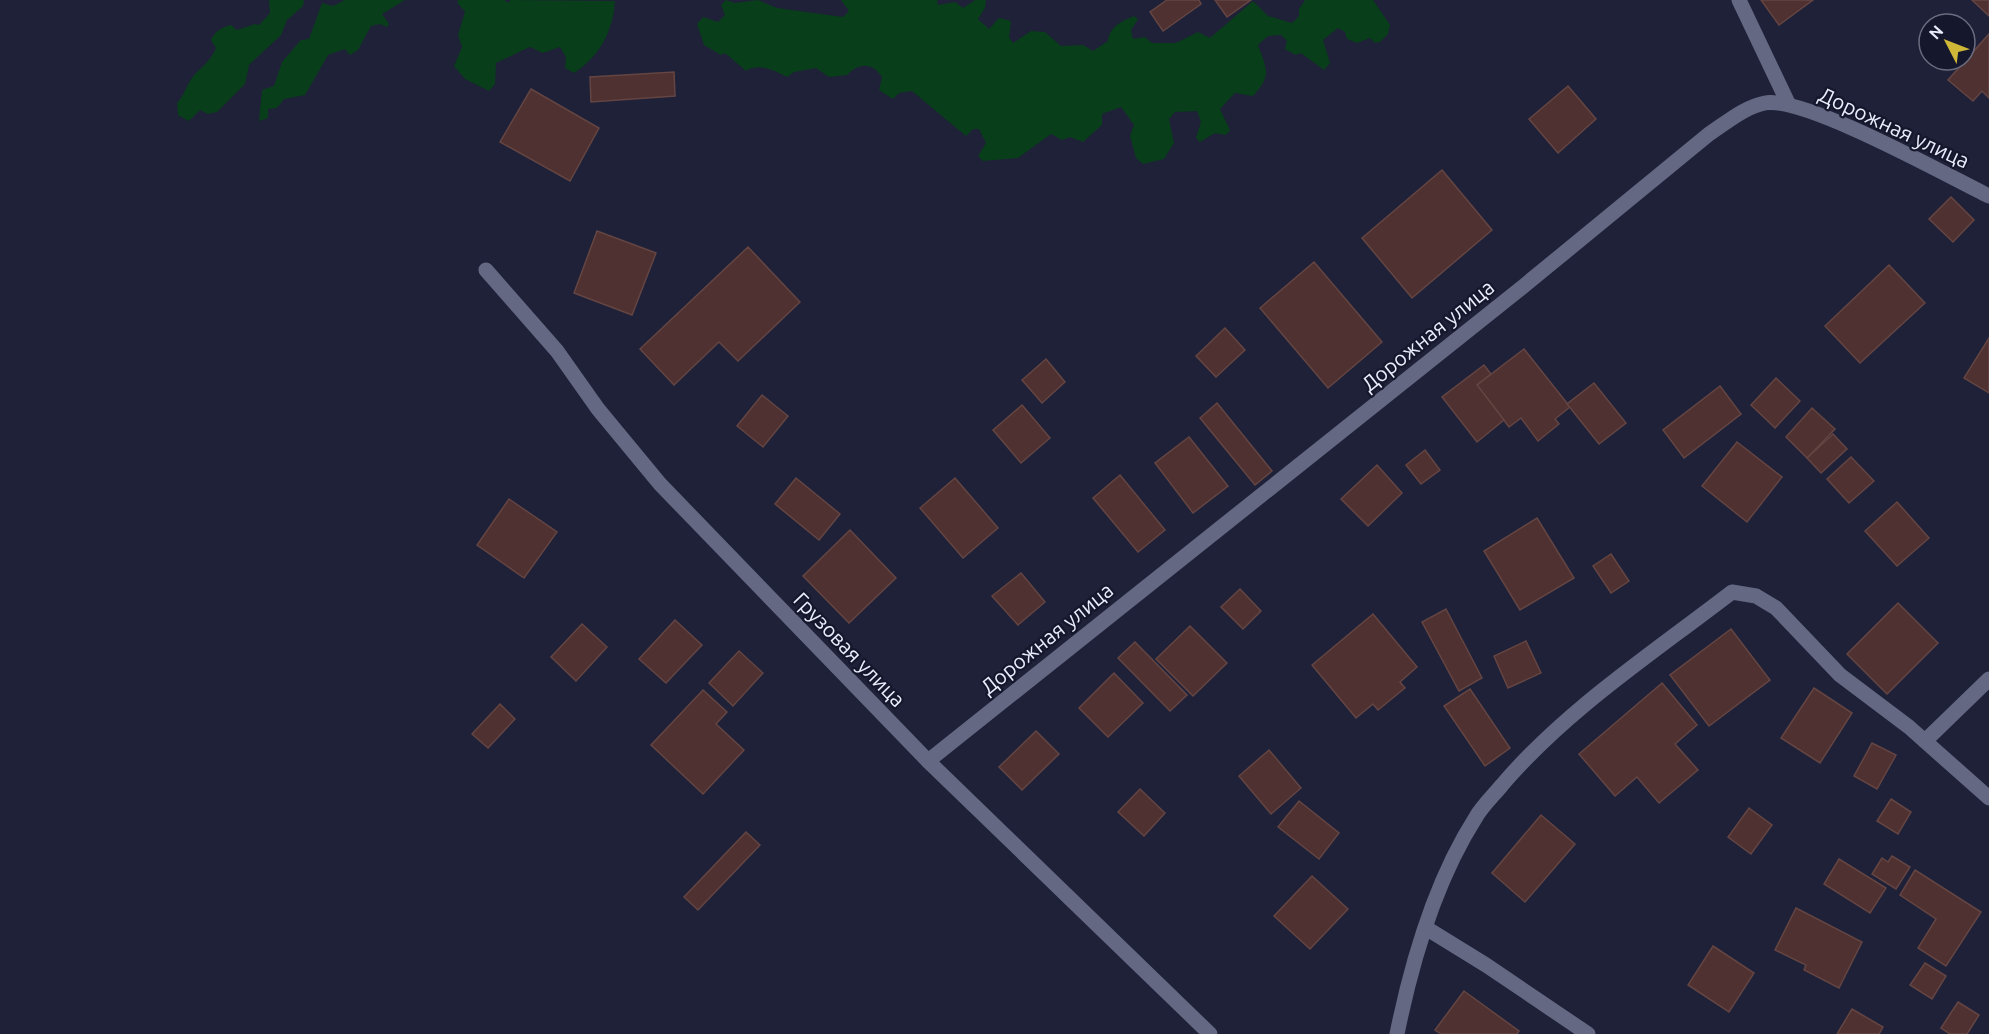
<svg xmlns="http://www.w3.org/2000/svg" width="1989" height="1034" font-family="Ubuntu,sans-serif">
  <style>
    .green { fill: #093e1b }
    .building { fill: #4e3130; stroke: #644543; stroke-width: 1.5 }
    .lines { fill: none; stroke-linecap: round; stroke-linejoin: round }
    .lane { stroke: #646883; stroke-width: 15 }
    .street { stroke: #646883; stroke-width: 15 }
    .labels { text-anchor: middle; stroke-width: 4.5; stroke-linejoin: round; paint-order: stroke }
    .street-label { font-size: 21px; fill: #eaedfc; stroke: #15172d }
  </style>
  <rect width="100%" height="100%" fill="#1e2137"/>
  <g class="green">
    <path d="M269,0H304L303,6L287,20L281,35L249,65L245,84L217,112L208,114L200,110L189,121L178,115L177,103C185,94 186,86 192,78C201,66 209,64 216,48L211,40C215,31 222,27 231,25L237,30L255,24L259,25L270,13Z"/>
    <path d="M345,0H405L382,14L389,24L387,27L380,24L371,26L358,50L350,55L345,49L328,55L305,95L284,99L277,108L268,109V118L259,121L262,90L274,86L282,62L301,40L309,39L322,3L333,6Z"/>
    <path d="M459,0H504L509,3L510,0L615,1C613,31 600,56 574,73L565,68L566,57L560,47L543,53L530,47L496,63L495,84L489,91L465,79L454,66L462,47L458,35L465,12L457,2Z"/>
    <path d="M726,0L735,3L758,0L777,8L843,17L849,11L841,0H937L938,5L955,2L963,8L975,0H986L985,8L978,19L989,29L999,18L1011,21L1009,37L1013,43L1031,31L1045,32L1061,46L1083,45L1093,51L1108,41C1110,26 1122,21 1134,16L1138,19L1131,30L1133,39L1145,37L1152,43H1176L1198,32L1210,38L1253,1L1268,16L1292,23L1299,16V9L1305,0H1373L1390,25L1388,34L1380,42L1375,43L1370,38L1357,43L1347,39L1345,32L1338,28L1323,40L1330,63L1324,70L1301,53L1296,55L1285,49L1287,41L1281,35L1268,36L1258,45C1267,70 1272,75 1253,96L1235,93L1220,109L1230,130L1226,135L1215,133L1200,142L1196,138L1201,122L1197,111L1175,112L1169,119L1174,143L1164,159L1143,164L1136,158L1130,136L1134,125L1121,107L1102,114V125L1083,142L1070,137L1062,140L1051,134L1018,158L983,161L978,156L986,143L979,129H973L966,136L912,91L899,93L893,99L879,90L882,77C872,62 859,63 847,75L829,77L816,68L794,72L787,77C776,71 758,62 746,71L725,53L721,55L704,45L697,24L703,17L718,22L725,15L721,5Z"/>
  </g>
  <g class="building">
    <path d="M1167,0H1199L1201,4L1163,31L1150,12Z"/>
    <path d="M1215,0H1251L1227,17Z"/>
    <path d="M1761,0H1813L1779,25Z"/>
    <path d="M1972,0H1989V16Z"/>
    <path d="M1989,34V98L1982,91L1973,101L1948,80Z"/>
    <path d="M674,72L675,96L591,102L590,77Z"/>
    <path d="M1568,86L1596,119L1558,153L1529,119Z"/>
    <path d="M531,89L599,128L570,181L500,142Z"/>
    <path d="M1442,170L1492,230L1412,298L1362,238Z"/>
    <path d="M1951,197L1974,220L1953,242L1929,219Z"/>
    <path d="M597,231L656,253L632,315L574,293Z"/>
    <path d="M748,247L800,302L738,361L719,342L674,385L640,349Z"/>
    <path d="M1314,262L1382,342L1328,388L1260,308Z"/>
    <path d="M1889,265L1925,303L1860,363L1825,326Z"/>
    <path d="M1225,328L1245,350L1216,377L1196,356Z"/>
    <path d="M1989,338V393L1964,378Z"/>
    <path d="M1524,349L1570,407L1555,419L1559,424L1538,441L1521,418L1509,427L1477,385Z"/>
    <path d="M1046,359L1065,382L1042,403L1022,380Z"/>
    <path d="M1484,365L1491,374L1477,385L1504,420L1477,442L1442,397Z"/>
    <path d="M1776,378L1800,401L1775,428L1751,405Z"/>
    <path d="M1594,383L1626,423L1599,444L1567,404Z"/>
    <path d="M1720,386L1741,414L1684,458L1663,430Z"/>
    <path d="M762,395L788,416L763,447L737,426Z"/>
    <path d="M1217,403L1272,471L1255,485L1200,418Z"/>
    <path d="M1022,405L1050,438L1021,463L993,430Z"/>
    <path d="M1812,408L1835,429L1807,458L1786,437Z"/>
    <path d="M1833,434L1847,449L1821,473L1807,458Z"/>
    <path d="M1189,437L1228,486L1193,513L1155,463Z"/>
    <path d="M1737,442L1782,477L1747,522L1702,486Z"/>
    <path d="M1425,450L1440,470L1421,484L1406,465Z"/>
    <path d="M1851,457L1874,481L1849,503L1827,479Z"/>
    <path d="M1377,465L1402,493L1368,526L1341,499Z"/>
    <path d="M1120,475L1165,530L1138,552L1093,498Z"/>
    <path d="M796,478L840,514L819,540L775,504Z"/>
    <path d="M955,478L998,528L963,558L920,508Z"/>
    <path d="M509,499L557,532L524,578L477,545Z"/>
    <path d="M1897,502L1929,538L1897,566L1865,531Z"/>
    <path d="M1537,518L1574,578L1520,610L1484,551Z"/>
    <path d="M850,530L896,578L849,623L803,576Z"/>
    <path d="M1611,554L1629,581L1611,593L1593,566Z"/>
    <path d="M1021,573L1045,602L1018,625L992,596Z"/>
    <path d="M1240,589L1261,611L1243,629L1221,607Z"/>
    <path d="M1898,603L1938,643L1887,694L1847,654Z"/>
    <path d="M1446,609L1482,678L1459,691L1422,622Z"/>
    <path d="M1373,614L1417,667L1400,682L1405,688L1378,710L1373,704L1356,718L1312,665Z"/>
    <path d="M675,620L702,645L666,683L639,659Z"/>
    <path d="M582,624L607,647L576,681L551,657Z"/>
    <path d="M1190,626L1227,663L1193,696L1156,659Z"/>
    <path d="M1731,629L1770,680L1709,726L1670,675Z"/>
    <path d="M1526,641L1541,673L1508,688L1494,656Z"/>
    <path d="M1135,642L1187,695L1170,711L1118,658Z"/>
    <path d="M739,651L763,673L733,706L709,683Z"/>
    <path d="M1114,673L1143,703L1108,737L1079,708Z"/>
    <path d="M1662,683L1697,725L1675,744L1698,770L1659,803L1637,777L1615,796L1579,754Z"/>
    <path d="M1814,688L1852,713L1820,763L1781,738Z"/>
    <path d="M1470,689L1510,748L1485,766L1444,706Z"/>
    <path d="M703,690L727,712L716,724L744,750L703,794L651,745Z"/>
    <path d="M500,704L515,719L488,748L472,734Z"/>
    <path d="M1036,731L1059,754L1022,790L999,767Z"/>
    <path d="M1872,743L1896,755L1877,789L1854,776Z"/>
    <path d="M1269,750L1301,788L1271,814L1239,776Z"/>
    <path d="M1140,789L1165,813L1144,836L1118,812Z"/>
    <path d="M1891,799L1911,812L1898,834L1877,821Z"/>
    <path d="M1299,801L1339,833L1319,859L1278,827Z"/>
    <path d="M1749,808L1772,825L1751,854L1728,837Z"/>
    <path d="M1541,815L1575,844L1525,902L1492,873Z"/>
    <path d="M746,832L760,845L698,910L684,897Z"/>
    <path d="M1892,856L1910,867L1896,889L1872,874L1882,858L1888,862Z"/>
    <path d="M1839,859L1886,888L1870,913L1824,884Z"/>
    <path d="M1915,870L1981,912L1946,966L1918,948L1936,919L1900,895Z"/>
    <path d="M1312,876L1348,909L1310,949L1274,916Z"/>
    <path d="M1796,908L1862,942L1839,988L1804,970L1806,965L1775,950Z"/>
    <path d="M1713,946L1754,973L1729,1012L1688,985Z"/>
    <path d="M1925,963L1946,976L1932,999L1910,985Z"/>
    <path d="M1464,991L1519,1031L1517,1034H1441L1435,1030Z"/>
    <path d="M1958,1002L1979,1015L1967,1034H1950L1941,1028Z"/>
    <path d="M1852,1009L1883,1027L1879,1034H1837Z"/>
  </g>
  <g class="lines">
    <path class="lane" d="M1739,0L1788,103"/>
    <g class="street">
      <path d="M486,270L557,351L598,409L660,484L928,761L1210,1034"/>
      <path d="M1925,741L1989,679"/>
      <path d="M928,761L1525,285L1709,134C1726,123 1744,107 1765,103C1805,96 1946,175 1989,196"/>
      <path d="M1426,928L1486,965L1588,1034"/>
      <path d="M1397,1034C1412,960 1435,881 1476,817C1483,805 1494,795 1502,785C1567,709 1653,653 1732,592L1756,596L1776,608L1840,675L1909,727L1989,798"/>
    </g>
  </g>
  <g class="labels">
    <g class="street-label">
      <text transform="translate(1894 128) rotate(25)" y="7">Дорожная улица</text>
      <text transform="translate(1428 336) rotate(-39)" y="7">Дорожная улица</text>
      <text transform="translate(1047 639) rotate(-39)" y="7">Дорожная улица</text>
      <text transform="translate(849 650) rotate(46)" y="7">Грузовая улица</text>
    </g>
  </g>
  <g transform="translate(1947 42) rotate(312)"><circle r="28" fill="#15172d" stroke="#6a6d80" stroke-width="1.5"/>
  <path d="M0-4.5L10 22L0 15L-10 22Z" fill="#cfb837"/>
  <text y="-9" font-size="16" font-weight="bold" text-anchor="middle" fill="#eaedfc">N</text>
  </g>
</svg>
